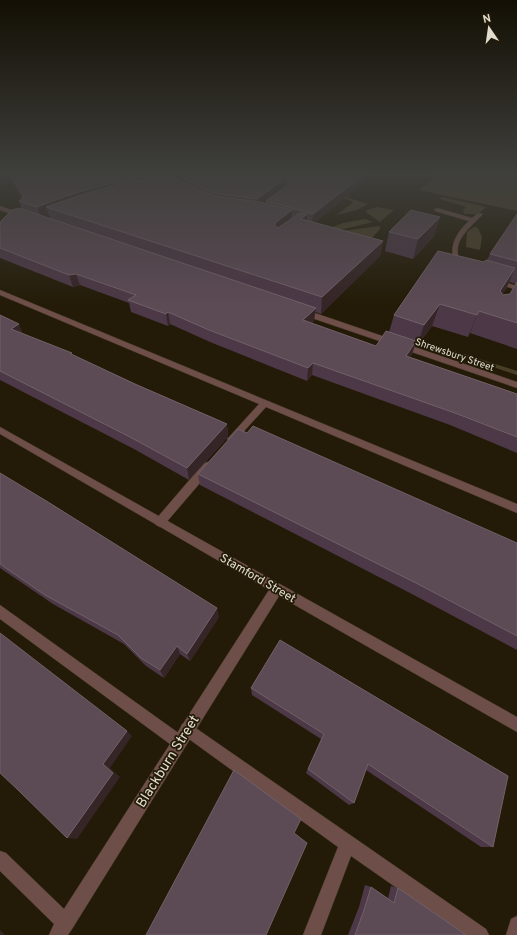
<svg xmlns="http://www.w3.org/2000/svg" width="517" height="935" font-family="Overpass,sans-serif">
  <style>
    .green { fill: #493f26 }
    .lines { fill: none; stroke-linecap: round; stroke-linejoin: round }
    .lane-casing { stroke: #3e3623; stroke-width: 1 }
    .street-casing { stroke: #3e3623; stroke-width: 1 }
    .lane { fill: #6e4e48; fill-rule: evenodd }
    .street { fill: #6e4e48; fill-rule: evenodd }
    .wall { fill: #4c3846; fill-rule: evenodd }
    .shaded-wall { fill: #352527 }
    .building { fill: #5c4a55; stroke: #716168 }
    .labels { text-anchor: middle; stroke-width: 3.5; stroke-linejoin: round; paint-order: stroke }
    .far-street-label { font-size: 10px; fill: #e1dcd0; stroke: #231b07 }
    .street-label { font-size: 12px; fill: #e1dcd0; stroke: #231b07 }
    .near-street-label { font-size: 14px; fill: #e1dcd0; stroke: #231b07 }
  </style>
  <rect width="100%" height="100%" fill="#231b07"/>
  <g class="green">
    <path d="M439,173H517V211L419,190Z"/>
    <path d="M330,192L368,204L357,210L337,215L353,202Z"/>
    <path d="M442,197L486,207L478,214H464L463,210L466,207L440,199Z"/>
    <path d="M377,207L394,210L380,222L366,212L367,210Z"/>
    <path d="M365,219L373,222L336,231L330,228L343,223Z"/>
    <path d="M380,226V229L366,245L342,231Z"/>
    <path d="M474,227L478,228L482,237L480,250L466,247L467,232Z"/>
    <path d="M439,346L517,371V375L437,348Z"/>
  </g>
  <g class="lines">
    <defs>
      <g id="lane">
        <path d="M0,290L517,504V513L266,407L235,441H229L227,439L229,437L259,404L0,295Z"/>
        <path d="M208,462L212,463L213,466L212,469L164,525L160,527L156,525L155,522L156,519L204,463Z"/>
        <path d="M0,605L184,737L186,742L184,747L179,749L174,747L0,619Z"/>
        <path d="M187,722L486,929L489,935H464L351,856L321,935H303L338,847L182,734L180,729L182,724Z"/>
      </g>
      <g id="street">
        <path d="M33,173L31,174L0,176V174Z"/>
        <path d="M0,206L25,215L26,216L23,218L0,210Z"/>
        <path d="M437,208L472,218L478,213L483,214C468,230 449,242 462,266L461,267L456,266C447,248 456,233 469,221L435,211L434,210Z"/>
        <path d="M494,279L517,286V290L492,282L491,281Z"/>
        <path d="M300,310H306L517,382V388L300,314Z"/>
        <path d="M0,427L517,717V732L279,596L72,929L68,935H49L54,924L0,871V851L6,853L64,909L269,590L0,434Z"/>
        <path d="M517,916V935H506L511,919Z"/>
      </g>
    </defs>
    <use href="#lane" class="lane-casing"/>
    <use href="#street" class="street-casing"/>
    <use href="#lane" class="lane"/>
    <use href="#street" class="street"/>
  </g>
  <g class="wall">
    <path d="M8,173H371L362,179L361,185L314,223L383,241L380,256L321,314L315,312L314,320L312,323L376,346L389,332L394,315L487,260L490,254L517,214V349L470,333L468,337L432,326L417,346H415L412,354L410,357L517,394V453L450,425L312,375L307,381L210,342L170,324L168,326L131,312L129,303L80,285L73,287L0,258V222L22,210L19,201L22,198L9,177ZM49,215L50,219L44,217ZM509,282L516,284L510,294L503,295L502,294L506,289Z"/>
    <path d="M440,217L434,236L413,259L385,251L389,232Z"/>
    <path d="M0,315L23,334L73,355L135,384L227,424L228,437L189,480L134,449L0,380Z"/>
    <path d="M0,473L219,617L190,661L180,654L164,678L146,666L124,644L53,604L0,568Z"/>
    <path d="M198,474L517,543V650L410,593L200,485Z"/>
    <path d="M280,640L493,847H481L366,770L354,803L349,805L306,773L321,739L252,695L251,688Z"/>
    <path d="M365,885L371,887L388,898L391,886L398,888L466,935H348L359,907Z"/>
  </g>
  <g class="shaded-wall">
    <path d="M181,173H219L184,179V182L177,187L175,176Z"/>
    <path d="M358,173H371L362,179L361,185L312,225L313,214Z"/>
    <path d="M144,177L146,188L46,207L49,215L41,218L37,207L66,196L104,185Z"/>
    <path d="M286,178L285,189L266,201L265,203L257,209V199Z"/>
    <path d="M292,210L291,225L275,238V223Z"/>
    <path d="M307,214L306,229L301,219Z"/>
    <path d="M440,217L434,236L413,259L418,239Z"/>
    <path d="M383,241L380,256L321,314L322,297Z"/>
    <path d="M515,268L506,289L491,312L500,291Z"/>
    <path d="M76,274L80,285L73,287L69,275Z"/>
    <path d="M440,304L432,326L417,346L424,325Z"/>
    <path d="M316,308L314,320L302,332L303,320Z"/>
    <path d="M479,311L470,333L468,337L477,315Z"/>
    <path d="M168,312L170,324L168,326L166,314Z"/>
    <path d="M19,324L24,336L11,329Z"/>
    <path d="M416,341L412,354L402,368L406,356Z"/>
    <path d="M313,363L312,375L307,381L308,368Z"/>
    <path d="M227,424L228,437L189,480L187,468Z"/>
    <path d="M217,608L219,617L190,661L187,654Z"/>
    <path d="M177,646L180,654L164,678L160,670Z"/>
    <path d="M127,731L132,736L110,768L120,777L77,839L67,838L103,764Z"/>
    <path d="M0,930L5,935H0Z"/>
  </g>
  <g class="building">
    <path d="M9,173H181L175,176L144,177L104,185L66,196L37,207L19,201L24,196Z"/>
    <path d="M199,173H358H357L363,175L313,214L266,201L291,183L290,178H286L257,199L213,193L184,179L194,174Z"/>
    <path d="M161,178L175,179L214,196L260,202L292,210L275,223V226L278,228L300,213L307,214L301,219L383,241L322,297L46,207L90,192L127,182Z"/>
    <path d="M19,208L316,308L303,320L376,346L386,331L416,341L406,356L517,394V437L455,413L313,363L308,368L209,330L168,312L166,314L128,300L136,295L76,274L69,275L0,248V222L12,210Z"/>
    <path d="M411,210L440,217L418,239L389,232Z"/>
    <path d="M517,214V261L490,254Z"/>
    <path d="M438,251L484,262L486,260L515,268L500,291L503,295L510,294L517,282V323L479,311L477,315L440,304L424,325L394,315Z"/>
    <path d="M0,315L19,324L11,329L72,353L71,354L135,384L227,424L187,468L130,437L0,371Z"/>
    <path d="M253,426L517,543V636L416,583L198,474L238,429L247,433Z"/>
    <path d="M0,473L48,502L217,608L187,654L177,646L160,670L141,658L118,635L45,595L0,564Z"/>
    <path d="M0,633L127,731L103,764L113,773L67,838L17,789L0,773Z"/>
    <path d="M280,640L508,776L493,847L368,764L354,803L308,769L324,734L251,688Z"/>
    <path d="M234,770L301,819L294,833L307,843L266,935H146Z"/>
    <path d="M371,887L394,903L398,888L466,935H355L364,910Z"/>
  </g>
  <linearGradient id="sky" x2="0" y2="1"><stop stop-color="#130f04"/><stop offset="0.57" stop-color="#3f3f3c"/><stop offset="1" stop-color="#3f3f3c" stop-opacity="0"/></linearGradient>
  <rect width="517" height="304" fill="url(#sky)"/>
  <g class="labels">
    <g class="far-street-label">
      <text transform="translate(455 354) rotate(19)" y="4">Shrewsbury Street</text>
    </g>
    <g class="street-label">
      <text transform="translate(258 578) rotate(30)" y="4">Stamford Street</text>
    </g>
    <g class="near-street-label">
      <text transform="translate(167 761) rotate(-58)" y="5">Blackburn Street</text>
    </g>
  </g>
  <g transform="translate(489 28) rotate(347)" stroke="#231b07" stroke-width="3" paint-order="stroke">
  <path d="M0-3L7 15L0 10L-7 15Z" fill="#e1dcd0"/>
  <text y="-6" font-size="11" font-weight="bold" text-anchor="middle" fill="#e1dcd0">N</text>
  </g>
</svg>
